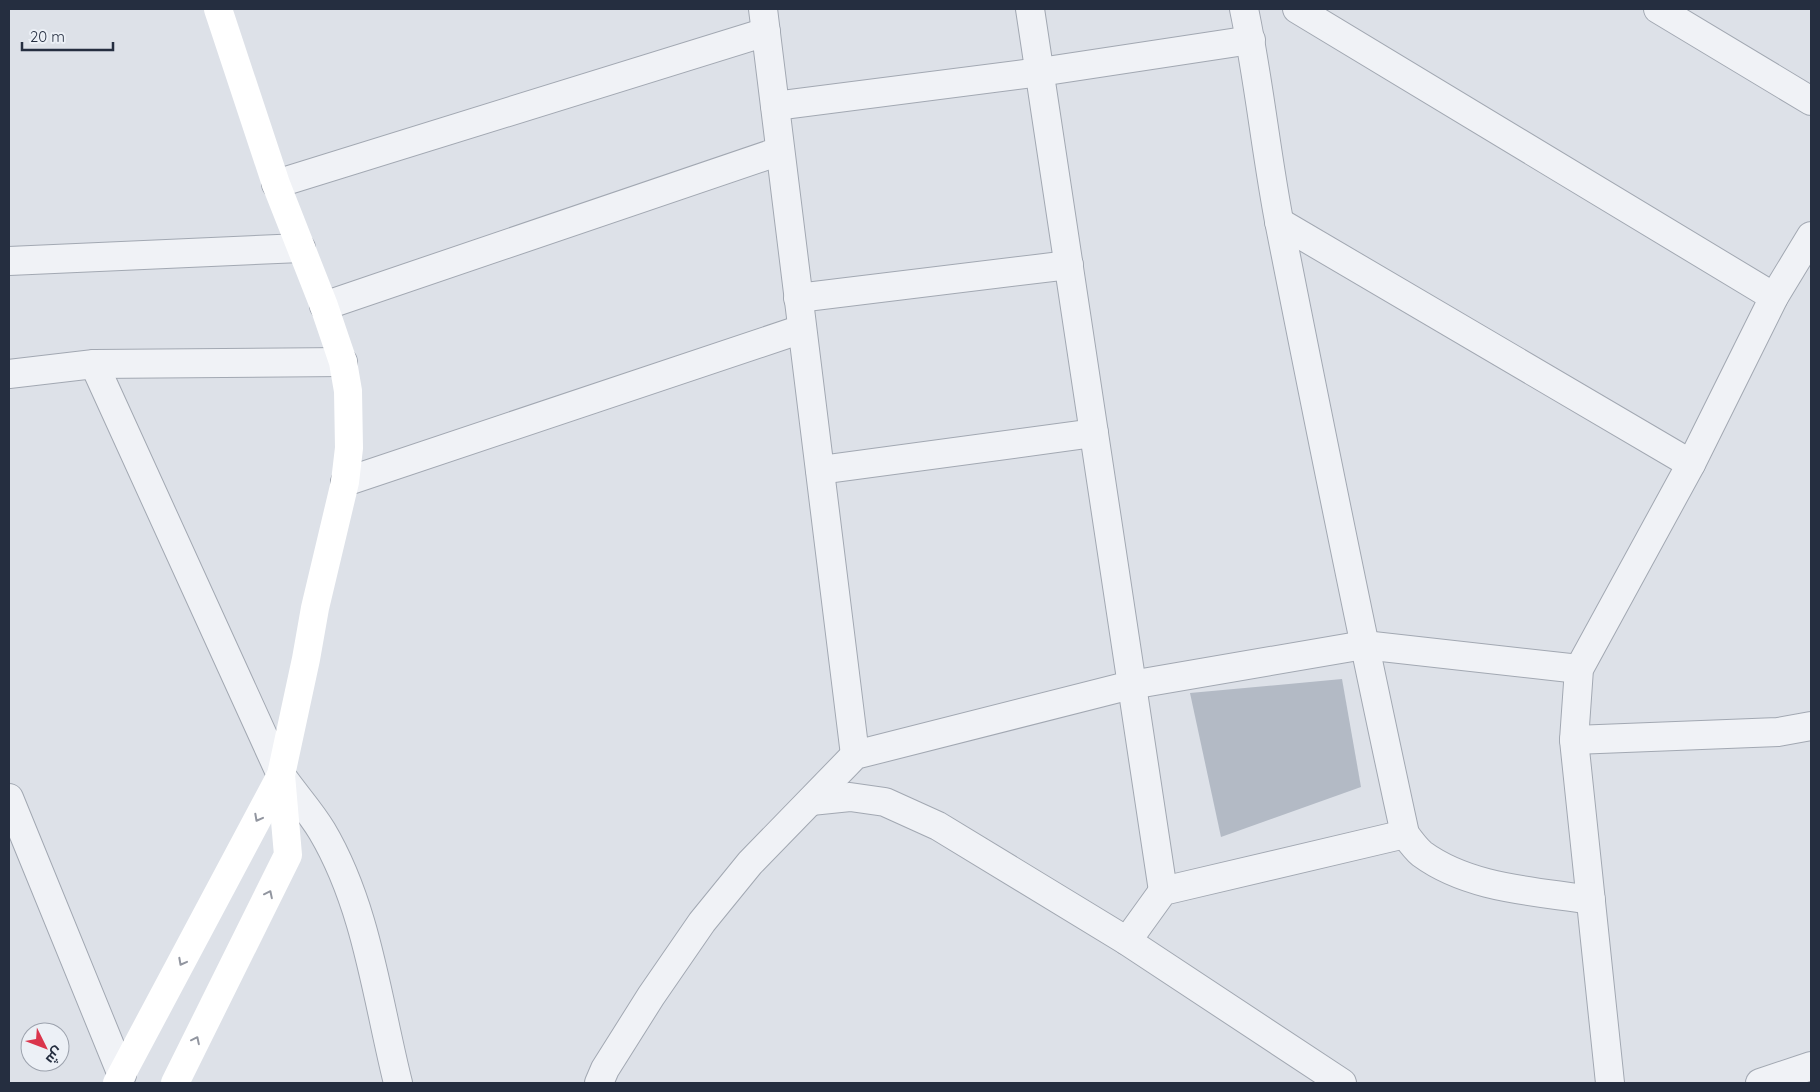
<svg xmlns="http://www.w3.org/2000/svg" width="1820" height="1092" font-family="Quicksand,Cairo,sans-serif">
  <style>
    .building { fill: #b3bac5 }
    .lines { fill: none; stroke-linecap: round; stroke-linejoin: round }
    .street-casing { stroke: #a2a8b2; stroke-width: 30 }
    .street { stroke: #f0f2f6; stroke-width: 28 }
    .secondary { stroke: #fff; stroke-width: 28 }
    .oneway { stroke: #9296a0 }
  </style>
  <rect width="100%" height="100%" fill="#dde1e8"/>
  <path class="building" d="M1342,679L1361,787L1221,837L1190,693Z"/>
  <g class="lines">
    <defs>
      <g id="street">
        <path d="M763,9L855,755"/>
        <path d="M1030,9L1163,891"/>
        <path d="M1244,9C1259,80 1266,154 1280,226C1320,429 1361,632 1405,834C1410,841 1416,849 1422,854C1470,889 1535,891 1591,900"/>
        <path d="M1297,9L1774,297"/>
        <path d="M1658,9L1811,101"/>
        <path d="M775,106L1040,72L1251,40"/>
        <path d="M276,184L766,32"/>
        <path d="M1279,222L1691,464"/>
        <path d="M9,261L301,248"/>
        <path d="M798,298L1069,265"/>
        <path d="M324,306L780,151"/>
        <path d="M94,364L281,775C294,794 310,811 322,831C367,907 377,999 398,1083"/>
        <path d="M9,374L94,364L343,362"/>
        <path d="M820,470L1094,433"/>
        <path d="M345,482L802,329"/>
        <path d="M1574,740L1778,732L1811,726"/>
        <path d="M9,798L122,1075"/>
        <path d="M811,801L850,797L885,802L938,826L1127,941L1342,1083"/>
        <path d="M1127,941L1163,891L1405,834"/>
        <path d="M599,1083L605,1069L651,996L702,922L750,863L855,755L1131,685L1364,645L1579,669"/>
        <path d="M1610,1083L1574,740L1579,669L1691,464L1774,297L1811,236"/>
        <path d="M1760,1083L1811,1066"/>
      </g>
    </defs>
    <use href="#street" class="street-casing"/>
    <use href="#street" class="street"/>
    <g class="secondary">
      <path d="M117,1083L281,775L306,659L315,608L345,482L349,448L348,391L343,362L324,306L276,184L218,9"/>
      <path d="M175,1083L288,855L281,775"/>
    </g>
  </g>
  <defs><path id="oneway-chevron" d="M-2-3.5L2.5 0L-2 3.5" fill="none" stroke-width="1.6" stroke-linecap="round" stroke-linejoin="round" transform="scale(1.25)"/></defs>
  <g class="oneway">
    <use href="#oneway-chevron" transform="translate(258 818) rotate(118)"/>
    <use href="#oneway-chevron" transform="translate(269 894) rotate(-64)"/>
    <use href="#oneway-chevron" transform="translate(182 962) rotate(118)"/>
    <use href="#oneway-chevron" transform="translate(196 1040) rotate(-64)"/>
  </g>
  <rect width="1820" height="1092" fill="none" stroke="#252e40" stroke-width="20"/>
  <g transform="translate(45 1047) rotate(132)"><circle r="24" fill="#ecf0f6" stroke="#9ca2ad"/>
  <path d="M0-4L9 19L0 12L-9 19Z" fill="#da354c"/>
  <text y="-8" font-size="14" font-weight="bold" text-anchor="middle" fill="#252e40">ش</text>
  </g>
  <path d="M22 42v8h91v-8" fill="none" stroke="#252e40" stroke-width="2.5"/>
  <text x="30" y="42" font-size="15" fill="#252e40" stroke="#ecf0f6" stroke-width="4" paint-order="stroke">20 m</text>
</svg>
